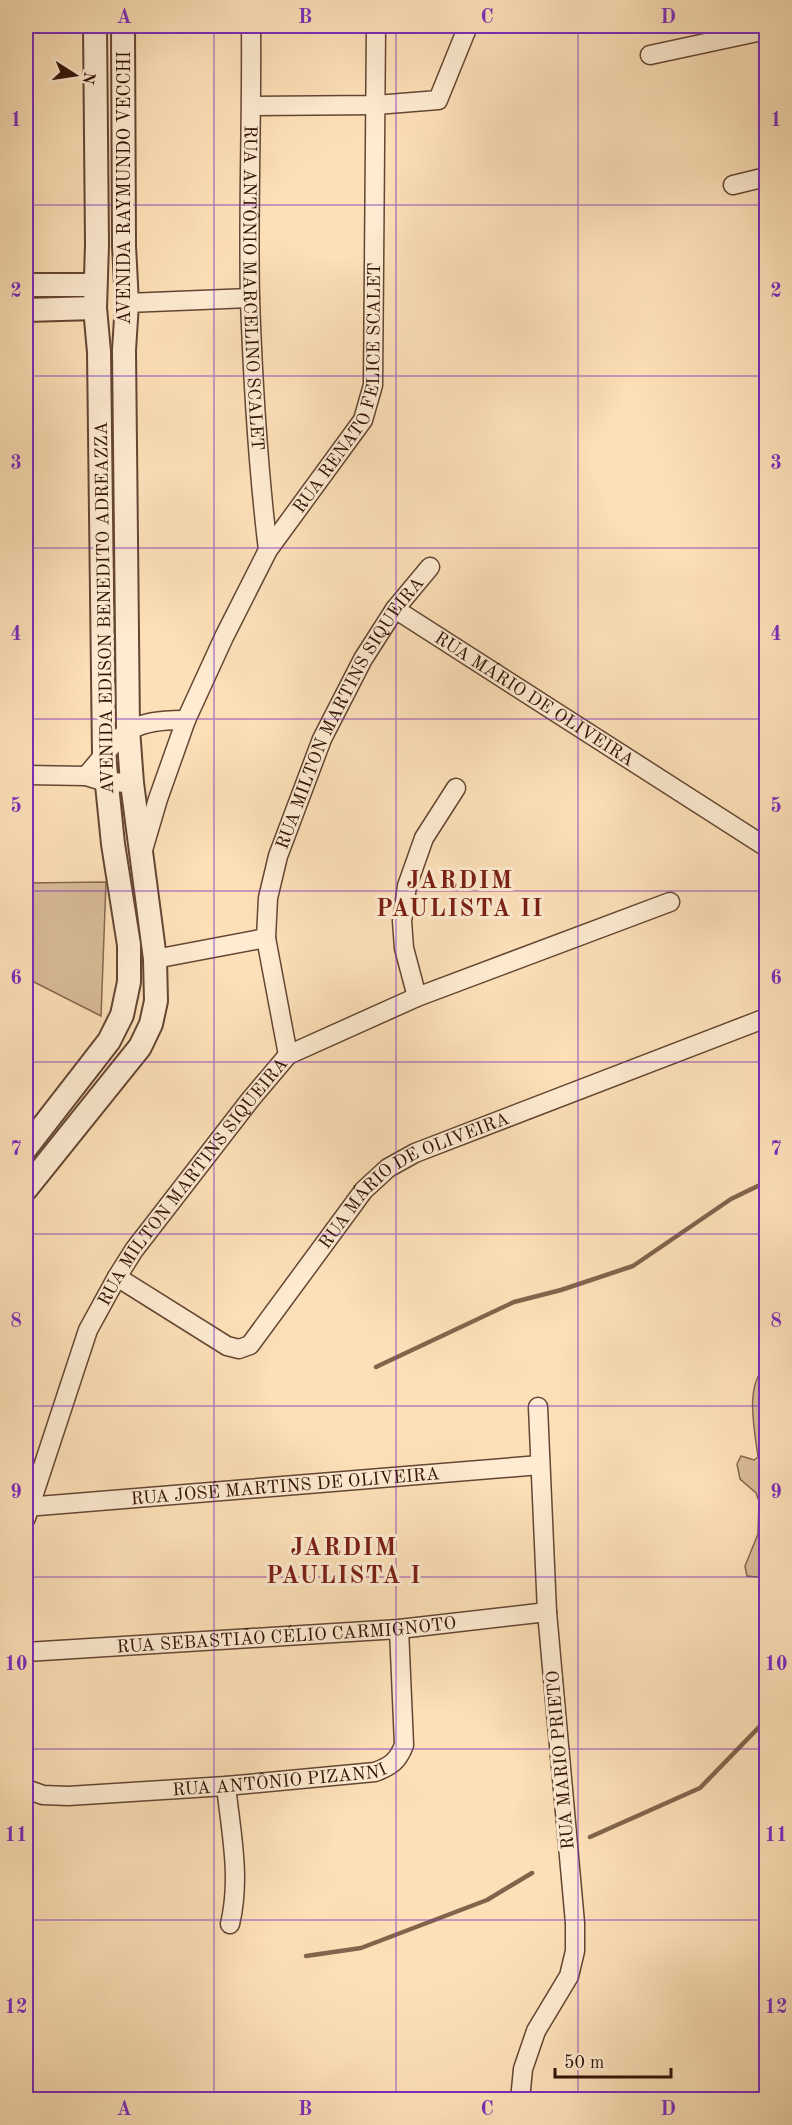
<svg xmlns="http://www.w3.org/2000/svg" width="792" height="2125" font-family="'Old Standard TT',serif">
  <style>
    .green { fill: #dabd9a; stroke: #866850; stroke-width: 1.5 }
    .lines { fill: none; stroke-linecap: round; stroke-linejoin: round }
    .stream { stroke: #82644d; stroke-width: 4.5 }
    .minor-casing { stroke: #644633; stroke-width: 21 }
    .tertiary-casing { stroke: #644633; stroke-width: 26 }
    .minor { stroke: #feebd1; stroke-width: 18 }
    .tertiary { stroke: #feebd1; stroke-width: 22 }
    .grid { fill: none; stroke: #7b2cbf; stroke-width: 1.5; stroke-opacity: 0.55 }
    .labels { text-anchor: middle; stroke-width: 6; stroke-linejoin: round; paint-order: stroke }
    .street-label { font-size: 18px; fill: #311307; stroke: #feebd1 }
    .district-label { font-size: 24px; font-weight: bold; letter-spacing: 1.5px; fill: #7a1f14; stroke: #feebd1 }
    .neatline { fill: none; stroke: #7b2cbf; stroke-width: 2 }
    .grid-label { font-size: 20px; text-anchor: middle; font-weight: bold; fill: #7b2cbf }
  </style>
  <rect width="100%" height="100%" fill="#fde0b8"/>
  <filter id="stains"><feTurbulence type="fractalNoise" baseFrequency=".00333" numOctaves="4"/><feColorMatrix values="0 0 0 0 .2 0 0 0 0 .09 0 0 0 0 .02 0 0 0 .5 -.17"/></filter>
  <radialGradient id="worn" r=".72"><stop offset=".6" stop-color="#630" stop-opacity="0"/><stop offset="1" stop-color="#630" stop-opacity=".3"/></radialGradient>
  <g class="green">
    <path d="M106,882L101,1016L26,978V883Z"/>
    <path d="M766,1367V1574L757,1577L747,1576L745,1566L758,1534L759,1501L756,1493L740,1479L737,1464L741,1456L754,1460L758,1457C755,1433 744,1383 766,1367Z"/>
  </g>
  <g class="lines">
    <g class="stream">
      <path d="M376,1367L514,1302L561,1290L633,1266L731,1199L766,1182"/>
      <path d="M590,1837L700,1788L766,1720"/>
      <path d="M306,1956L361,1948L487,1900L532,1873"/>
    </g>
    <defs>
      <g id="minor">
        <path id="s1" d="M251,26C252,117 248,208 250,300C253,384 258,467 268,550"/>
        <path d="M650,55L766,30"/>
        <path d="M252,106L376,105L438,100L468,26"/>
        <path d="M733,185L766,177"/>
        <path d="M127,303L250,298"/>
        <path id="s2" d="M395,609L766,847"/>
        <path d="M26,775L86,776L105,782L132,783"/>
        <path d="M86,776C122,734 127,719 186,720"/>
        <path id="s3" d="M143,850L158,799L186,720L224,637L268,550L363,420L373,385L376,26"/>
        <path d="M155,959L266,938"/>
        <path d="M417,997L404,948L402,921L407,886L424,838L456,788"/>
        <path id="s4" d="M288,1055L266,938L268,898L278,856L322,739L363,659L395,609L430,567"/>
        <path id="s5" d="M117,1277L227,1346L239,1349L250,1345L364,1190L388,1168L415,1153L766,1018"/>
        <path id="s6" d="M26,1507L540,1465"/>
        <path id="s7" d="M26,1518L88,1330L117,1277L134,1250L250,1100L288,1055L417,997L670,902"/>
        <path id="s8" d="M26,1652L399,1629L547,1612"/>
        <path d="M226,1786C231,1832 241,1878 230,1924"/>
        <path id="s9" d="M26,1789L43,1795L68,1796L226,1786L375,1772C391,1766 398,1761 404,1745L399,1629"/>
        <path d="M520,2100L523,2069L536,2031L569,1976L575,1951V1923L547,1612L538,1407"/>
      </g>
      <g id="tertiary">
        <path d="M26,285H95"/>
        <path d="M26,310L95,308"/>
        <path d="M26,1148L109,1041L122,1015L129,982V945L113,844L104,755L99,352L95,308L97,245L95,26"/>
        <path d="M26,1189L140,1047L151,1024L156,1001L155,959L132,783L128,729L124,350L127,303L124,246L123,26"/>
      </g>
    </defs>
    <use href="#minor" class="minor-casing"/>
    <use href="#tertiary" class="tertiary-casing"/>
    <use href="#minor" class="minor"/>
    <use href="#tertiary" class="tertiary"/>
  </g>
  <path class="grid" d="M214,26V2100M396,26V2100M578,26V2100M26,205H766M26,376H766M26,548H766M26,719H766M26,891H766M26,1062H766M26,1234H766M26,1406H766M26,1577H766M26,1749H766M26,1920H766"/>
  <g class="labels">
    <g class="street-label">
      <text transform="translate(124 188) rotate(-90)" y="6">AVENIDA RAYMUNDO VECCHI</text>
      <text dy="6" stroke="none"><textPath href="#s1" startOffset="262">RUA ANTÔNIO MARCELINO SCALET</textPath></text>
      <text dy="6" stroke="none"><textPath href="#s3" startOffset="510">RUA RENATO FELICE SCALET</textPath></text>
      <text transform="translate(104 608) rotate(-91)" y="6">AVENIDA EDISON BENEDITO ADREAZZA</text>
      <text dy="6" stroke="none"><textPath href="#s2" startOffset="166">RUA MÁRIO DE OLIVEIRA</textPath></text>
      <text dy="6" stroke="none"><textPath href="#s4" startOffset="363">RUA MILTON MARTINS SIQUEIRA</textPath></text>
      <text dy="6" stroke="none"><textPath href="#s7" startOffset="380">RUA MILTON MARTINS SIQUEIRA</textPath></text>
      <text dy="6" stroke="none"><textPath href="#s5" startOffset="393">RUA MÁRIO DE OLIVEIRA</textPath></text>
      <text dy="6" stroke="none"><textPath href="#s6" startOffset="260">RUA JOSÉ MARTINS DE OLIVEIRA</textPath></text>
      <text dy="6" stroke="none"><textPath href="#s8" startOffset="261">RUA SEBASTIÃO CÉLIO CARMIGNOTO</textPath></text>
      <text transform="translate(560 1760) rotate(-95)" y="6">RUA MARIO PRIETO</text>
      <text dy="6" stroke="none"><textPath href="#s9" startOffset="255">RUA ANTÔNIO PIZANNI</textPath></text>
    </g>
    <g class="district-label">
      <text x="460" y="888">JARDIM<tspan x="460" dy="28">PAULISTA II</tspan></text>
      <text x="344" y="1555">JARDIM<tspan x="344" dy="28">PAULISTA I</tspan></text>
    </g>
  </g>
  <rect width="792" height="2125" fill="none" stroke="#fde0b8" stroke-width="66"/>
  <g transform="translate(75 75) rotate(102)" stroke="#feebd1" stroke-width="4.5" paint-order="stroke">
  <path d="M0-4.5L10 22L0 15L-10 22Z" fill="#311307"/>
  <text y="-9" font-size="16" font-weight="bold" text-anchor="middle" fill="#311307">N</text>
  </g>
  <path d="M555 2068v9h116v-9" fill="none" stroke="#311307" stroke-width="3"/>
  <text x="564" y="2068" font-size="18" fill="#311307" stroke="#feebd1" stroke-width="4.5" paint-order="stroke">50 m</text>
  <rect x="33" y="33" width="726" height="2059" class="neatline"/>
  <g class="grid-label">
    <text x="124" y="23">A</text>
    <text x="305" y="23">B</text>
    <text x="487" y="23">C</text>
    <text x="668" y="23">D</text>
    <text x="16" y="126">1</text>
    <text x="776" y="126">1</text>
    <text x="16" y="297">2</text>
    <text x="776" y="297">2</text>
    <text x="16" y="469">3</text>
    <text x="776" y="469">3</text>
    <text x="16" y="640">4</text>
    <text x="776" y="640">4</text>
    <text x="16" y="812">5</text>
    <text x="776" y="812">5</text>
    <text x="16" y="984">6</text>
    <text x="776" y="984">6</text>
    <text x="16" y="1155">7</text>
    <text x="776" y="1155">7</text>
    <text x="16" y="1327">8</text>
    <text x="776" y="1327">8</text>
    <text x="16" y="1498">9</text>
    <text x="776" y="1498">9</text>
    <text x="16" y="1670">10</text>
    <text x="776" y="1670">10</text>
    <text x="16" y="1841">11</text>
    <text x="776" y="1841">11</text>
    <text x="16" y="2013">12</text>
    <text x="776" y="2013">12</text>
    <text x="124" y="2115">A</text>
    <text x="305" y="2115">B</text>
    <text x="487" y="2115">C</text>
    <text x="668" y="2115">D</text>
  </g>
  <rect width="100%" height="100%" filter="url(#stains)"/>
  <rect width="100%" height="100%" fill="url(#worn)"/>
</svg>
